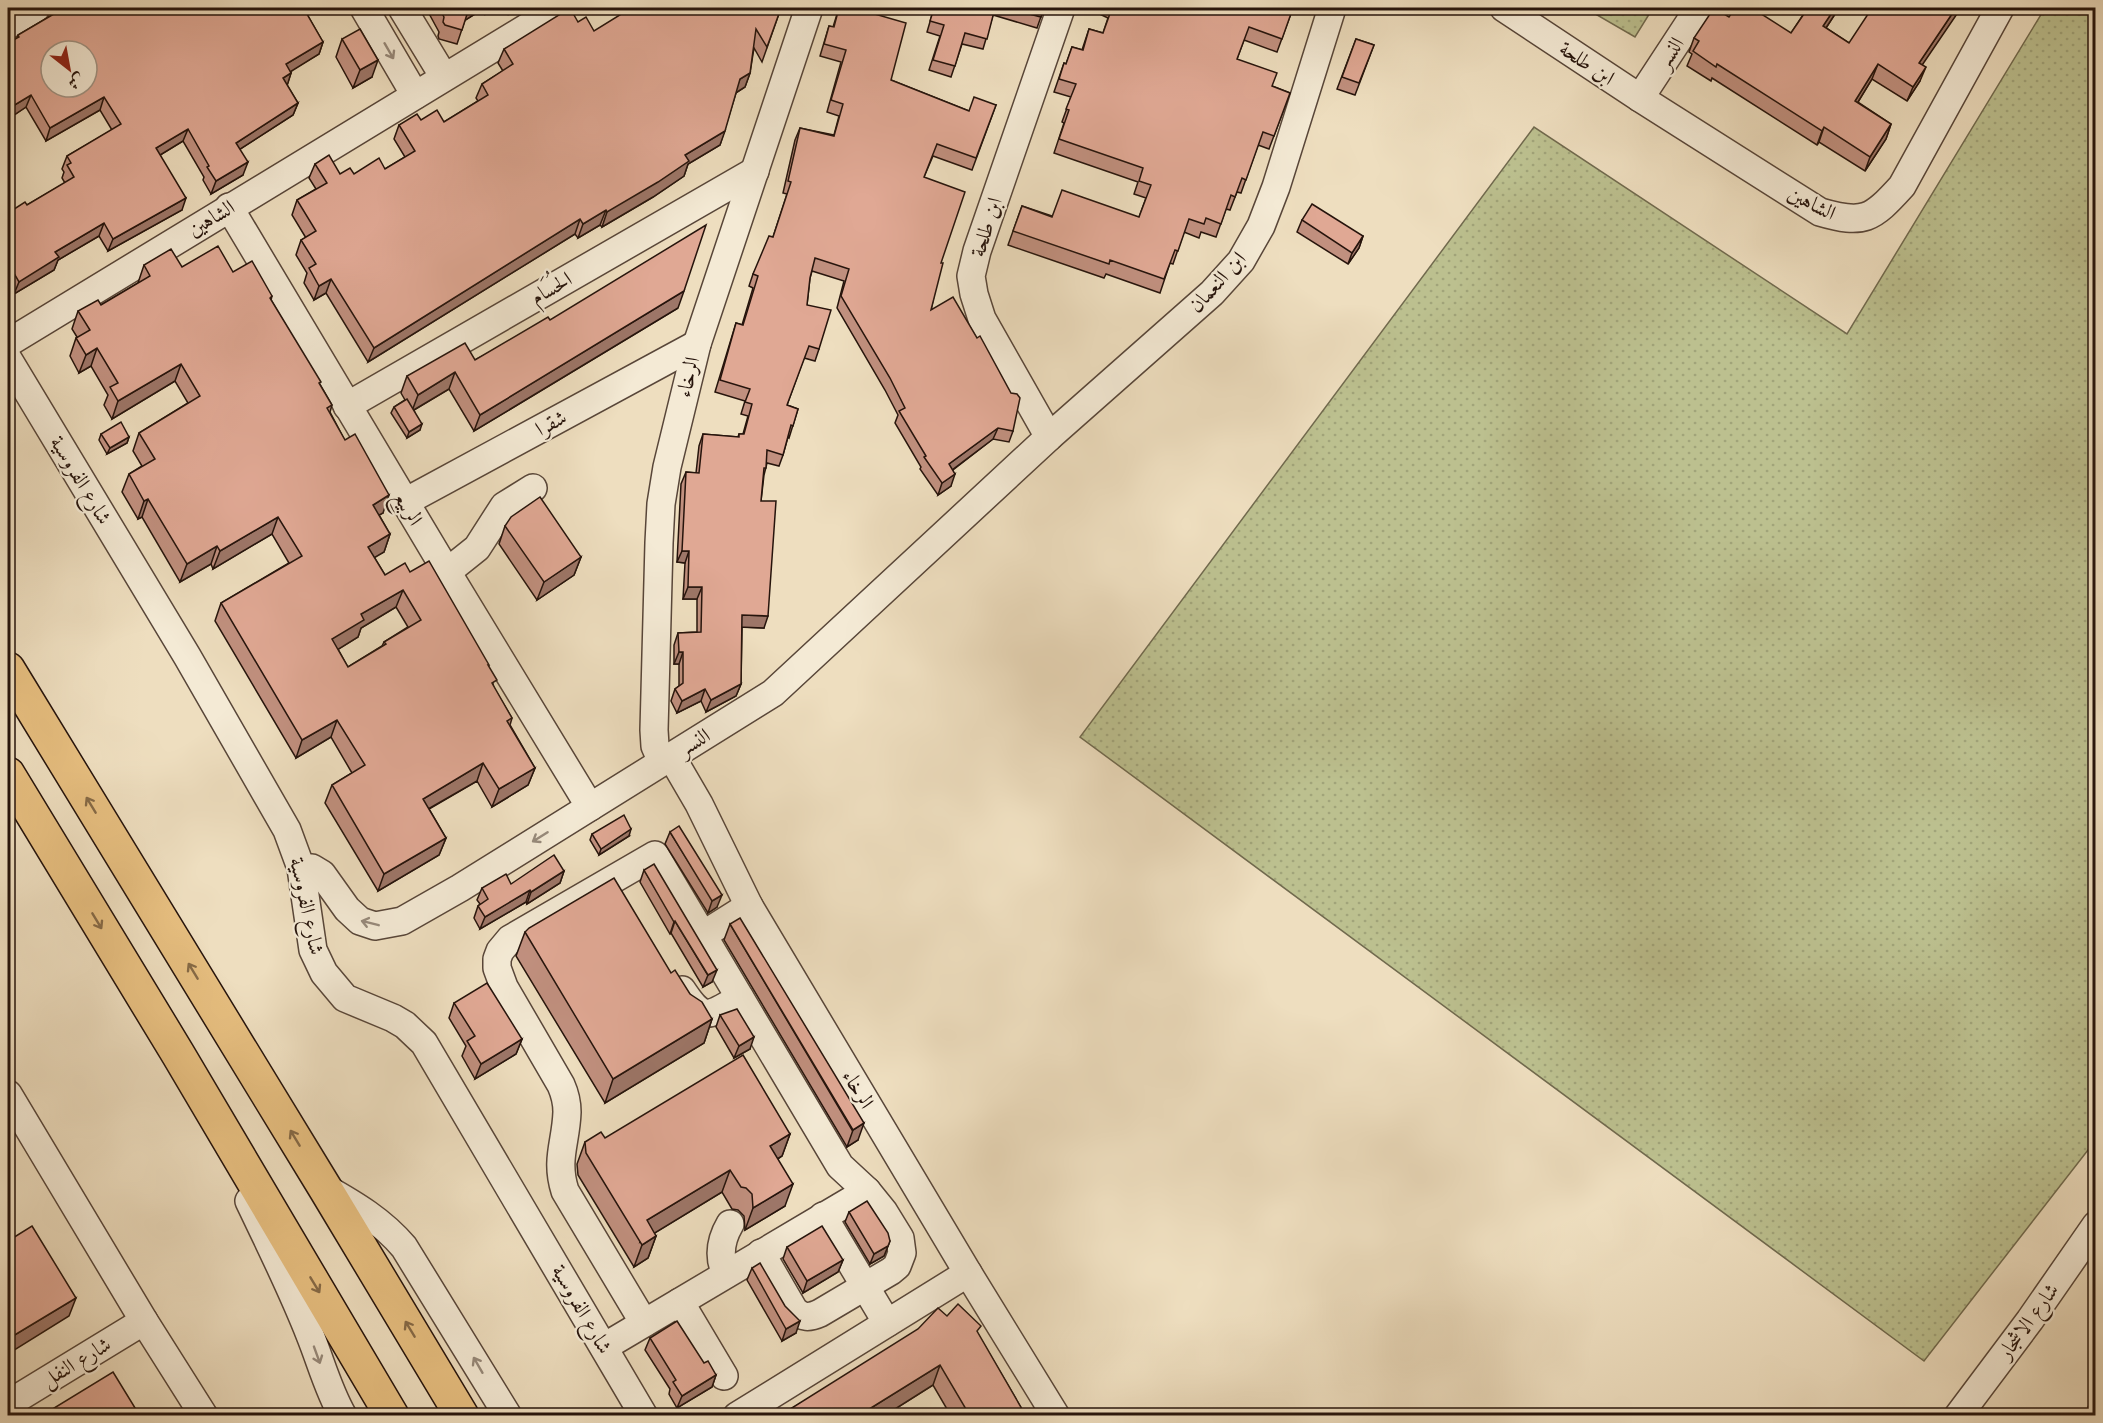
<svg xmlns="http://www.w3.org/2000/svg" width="2103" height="1423" font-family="Cardo,Amiri,serif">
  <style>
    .park { fill: url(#park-dots); stroke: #716a4e; stroke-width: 1.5 }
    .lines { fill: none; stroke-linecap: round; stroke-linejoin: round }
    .minor-casing { stroke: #584639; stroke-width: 30 }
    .highway-casing { stroke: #26140c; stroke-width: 36 }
    .minor { stroke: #f4ead5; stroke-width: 27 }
    .highway { stroke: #e7bf80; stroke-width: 33 }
    .wall { fill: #c1907f; stroke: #26140c; stroke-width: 1.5; fill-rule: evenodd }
    .shaded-wall { fill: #9d7668; stroke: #26140c; stroke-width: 1.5 }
    .building { fill: #e0a894; stroke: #26140c; stroke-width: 1.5; fill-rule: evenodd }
    .oneway { stroke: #978a7b }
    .oneway2 { stroke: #866a46 }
    .labels { text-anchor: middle; stroke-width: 4.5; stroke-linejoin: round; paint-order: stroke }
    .street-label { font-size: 21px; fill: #26140c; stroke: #f4ead5 }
  </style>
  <defs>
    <pattern id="park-dots" width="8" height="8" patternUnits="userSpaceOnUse" patternTransform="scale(1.5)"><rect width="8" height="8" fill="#bcc08f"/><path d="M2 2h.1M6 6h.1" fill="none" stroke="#a1a47a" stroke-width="1.8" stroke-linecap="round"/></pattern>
  </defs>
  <rect width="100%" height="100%" fill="#eedebf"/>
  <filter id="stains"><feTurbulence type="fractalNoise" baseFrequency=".00333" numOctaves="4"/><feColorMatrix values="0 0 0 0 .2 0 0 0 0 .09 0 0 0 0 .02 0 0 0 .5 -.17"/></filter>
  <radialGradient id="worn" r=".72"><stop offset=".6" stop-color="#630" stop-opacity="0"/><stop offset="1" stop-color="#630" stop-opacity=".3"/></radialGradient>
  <g class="park">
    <path d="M1585,8H1653L1635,37Z"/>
    <path d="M2045,8H2096L2095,1141L1924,1361L1080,737L1534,127L1847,334Z"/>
  </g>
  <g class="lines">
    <defs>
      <g id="minor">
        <path d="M364,8L415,95"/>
        <path d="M402,8L444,77"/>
        <path d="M1504,8L1640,98L1820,212C1864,225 1872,219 1902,186L2000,8"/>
        <path d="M8,25L36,8"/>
        <path d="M1640,98L1699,8"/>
        <path d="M229,207L447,572L590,807"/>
        <path d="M8,343L559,8"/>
        <path d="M8,359L187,656L287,830L301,868L313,950L324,973L345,998L393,1018L405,1025L424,1043L644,1416"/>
        <path d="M347,406L755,171"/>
        <path d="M1049,437L982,319L974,294L971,276L977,251L1061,8"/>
        <path d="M405,502L697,344"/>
        <path d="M447,572L477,548L504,506L533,488"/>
        <path d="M671,756L699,804L749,906L968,1273L1056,1416"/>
        <path d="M662,762L655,746L654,730L659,543L661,504L667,467L697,344L809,8"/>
        <path d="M301,868H312L322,874L347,909L360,921L375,926L402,921L460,888L773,693L1049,437L1212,293L1241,261L1261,226L1276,187L1332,8"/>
        <path d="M703,935L749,906"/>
        <path d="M682,990C704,1023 708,1016 740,998"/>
        <path d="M8,1094L144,1321L204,1416"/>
        <path d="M325,1188C355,1205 382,1221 404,1247L508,1416"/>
        <path d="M249,1201C270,1245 292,1289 310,1335C321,1362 328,1390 343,1416"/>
        <path d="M823,1216L887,1323"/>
        <path d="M726,1274C718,1257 720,1241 730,1224"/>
        <path d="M680,1302L724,1376"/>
        <path d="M644,1323L565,1191C555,1159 566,1143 567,1112C567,1103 565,1094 561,1085L504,987L497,968V959L500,951L510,939L655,855L840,1166L867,1191L884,1212L900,1238L902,1253L897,1266L891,1271L820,1313C809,1318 803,1318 794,1310L761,1253"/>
        <path d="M604,1347L867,1191"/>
        <path d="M8,1404L144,1321"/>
        <path d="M737,1416L968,1273"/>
        <path d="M1958,1416L2030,1320L2096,1225"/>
      </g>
      <g id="highway">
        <path d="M8,669L325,1188L462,1416"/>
        <path d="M8,774L178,1054L392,1416"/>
      </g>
    </defs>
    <use href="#minor" class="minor-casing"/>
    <use href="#highway" class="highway-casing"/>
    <use href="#minor" class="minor"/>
    <use href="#highway" class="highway"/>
  </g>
  <g class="wall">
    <path d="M64,8H309L307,14L323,42L319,54L290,71L291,73L287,85L298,103L293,115L240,149L243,175L211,194L203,180L204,177L183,141L160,155L182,210L108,251L99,236L58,260L54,270L14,294L8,283V213L27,205L65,183L62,178L64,172L62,169L67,156L112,130L100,110L46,141L26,107L8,119V43L17,38L18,35Z"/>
    <path d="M426,8H497L486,14L483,9L465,20L457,44L439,39L438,36L439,32Z"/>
    <path d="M505,8H519L509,14Z"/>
    <path d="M781,8L762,62L754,48L750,73L745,87L736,93L720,145L688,164L684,176L653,197L602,227L600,225L578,238L575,234L368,362L326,293L314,300L304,283L307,273L296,255L301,240L306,238L292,215L297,200L316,189L309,178L315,164L340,174H354L385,169L405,157L394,139L399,125L421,120L444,122L478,101L476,98L482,84L503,71L498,63L504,49L578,22L594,31Z"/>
    <path d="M839,8L891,80L969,111L996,105L972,170L933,156L924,177L941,263L931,310L1013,431L1009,442L993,439L953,470L951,486L938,495L920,469L921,467L895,423L898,415L885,390L837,308L844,281L812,271L810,278L807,305L819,349L815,361L804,358L787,405L798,409L789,438L788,437L783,455L779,466L767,463L764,475L761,501L764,628L742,627L741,684L736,696L706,712L701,701L677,713L671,701L675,689L679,686V664H674V645L678,633L697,632V599H683L685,563L677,562L681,484L686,472L696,473L699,446L703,434L738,437L739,434H743L748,416L741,414L745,401L715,392L736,323L742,325L753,288L749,286L753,274L773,237L787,194L783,193L795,140L800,128L834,135L839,116L827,112L841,62L820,56L829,26L833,27Z"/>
    <path d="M934,8H1044L1037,28L993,15L983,49L962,44L951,77L929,70L940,36L927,32Z"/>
    <path d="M1090,8H1304L1303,11L1293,8L1277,52L1244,40L1237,59L1272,86L1290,93L1269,149L1258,145L1241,193L1237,192L1230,210L1226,209L1216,237L1201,232L1199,238L1184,232L1173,264L1170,263L1160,293L1106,274L1104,278L1008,245L1022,206L1052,216L1139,217L1146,198L1134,194L1138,182L1054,153L1064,123L1062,122L1071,97L1054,92L1064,63L1066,64L1072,47L1082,50L1089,29L1103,33L1108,18L1089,9Z"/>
    <path d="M1805,8H1839L1826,28L1849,43L1922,65L1920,81L1907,101L1872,79L1858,102L1891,124L1886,139L1865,171L1819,142L1817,145L1712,78L1711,81L1687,66L1692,54L1689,52L1694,38L1729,17L1791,33L1807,9Z"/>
    <path d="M342,39L372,77L353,88L336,57Z"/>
    <path d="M1356,39L1374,45L1355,95L1337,89Z"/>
    <path d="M1302,220L1363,236L1359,248L1348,264L1297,232Z"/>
    <path d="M144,265L182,267L233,272L272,296L271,300L332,405L330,412L383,513L379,515L390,534L384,552L374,557L385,575L410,572L489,667L494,688L512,718L510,725L535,768L528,785L492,807L477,781L429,809L446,838L439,855L378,891L325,803L332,785L352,773L331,737L296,758L215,621L221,603L289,563L272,534L213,569L211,564L180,582L142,517L138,519L122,492L129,474L142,466L133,451L139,433L188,403L175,381L112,419L104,405L108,395L91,366L79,373L70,356L76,338L77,337L72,329L78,311L101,305L138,283ZM396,607L408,627L384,642L382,646L348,667L338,649L358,637L361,628Z"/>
    <path d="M678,308L474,431L449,389L414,410L420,430L407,438L391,413L394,407L405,400L401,393L407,376L475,360L550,320Z"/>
    <path d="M101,434L129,437L127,443L107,454L99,440Z"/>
    <path d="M505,526L581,557L574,575L537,600L499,544Z"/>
    <path d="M670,832L717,907L708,913L665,844Z"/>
    <path d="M592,834L629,836L599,855L590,840Z"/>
    <path d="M644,870L712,982L703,987L671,933L670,934L640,882Z"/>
    <path d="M564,871L560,883L527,904L526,902L480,929L474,918L478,906L480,904L477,900L482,888L511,884Z"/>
    <path d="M730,924L858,1140L847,1147L724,940Z"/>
    <path d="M525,932L671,973L712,1019L704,1043L605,1103L516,956Z"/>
    <path d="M454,1003L522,1039L516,1054L475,1079L462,1056L466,1046L449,1018Z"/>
    <path d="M720,1015L750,1049L734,1058L716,1027Z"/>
    <path d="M790,1134L782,1156L778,1159L785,1206L745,1230L744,1216L738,1210L732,1209L722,1192L654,1233L656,1236L648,1258L634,1267L578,1175L577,1164L585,1142L605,1138Z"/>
    <path d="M849,1212L890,1241L884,1256L870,1264L845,1222Z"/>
    <path d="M787,1247L843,1260L838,1272L803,1293L783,1259Z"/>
    <path d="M752,1268L796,1333L782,1341L747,1280Z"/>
    <path d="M947,1316L978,1334L1026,1416H951L933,1385L884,1416H779Z"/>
    <path d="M650,1338L704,1363L716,1375L712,1387L677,1408L669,1394L670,1389L645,1350Z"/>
    <path d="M2096,1393V1416H2086L2085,1415L2092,1397Z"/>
  </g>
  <g class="shaded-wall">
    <path d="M307,8H309L305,18L304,9Z"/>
    <path d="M468,8H484L483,9L464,21Z"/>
    <path d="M489,8H497L486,14Z"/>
    <path d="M511,8H519L509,14Z"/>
    <path d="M1835,8H1839L1818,40L1823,26Z"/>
    <path d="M1956,8H1961L1914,77L1919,63Z"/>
    <path d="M323,42L319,54L282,77L286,64Z"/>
    <path d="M378,60L372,77L353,88L360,70Z"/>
    <path d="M1878,64L1872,79L1850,115L1855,101Z"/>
    <path d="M1926,67L1920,81L1907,101L1913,87Z"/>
    <path d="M291,73L287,86L283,78Z"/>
    <path d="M750,73L745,87L734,94L740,79Z"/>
    <path d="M31,95L26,107L8,119V109Z"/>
    <path d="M104,97L100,110L46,141L50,128Z"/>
    <path d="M298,103L293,115L231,155L236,143Z"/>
    <path d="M1891,124L1886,139L1865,171L1870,157Z"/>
    <path d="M1824,127L1819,142L1817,145L1822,131Z"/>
    <path d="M188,129L183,141L152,160L156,148Z"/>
    <path d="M725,131L720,145L688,164L684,176L653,197L602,227L607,212L685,155Z"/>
    <path d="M248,162L243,175L211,194L216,181Z"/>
    <path d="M186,198L182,210L108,251L113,239Z"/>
    <path d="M606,210L600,225L578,238L583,224Z"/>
    <path d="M580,219L575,234L368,362L374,348Z"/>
    <path d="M104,223L99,236L58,260L54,270L14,294L19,282L55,252Z"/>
    <path d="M1363,236L1359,248L1348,264L1352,253Z"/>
    <path d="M331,279L326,293L314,300L319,286Z"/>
    <path d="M684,291L678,308L474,431L480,415Z"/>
    <path d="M97,348L91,366L79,373L86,355Z"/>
    <path d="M181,364L175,381L112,419L118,401Z"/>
    <path d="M455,372L449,389L412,411L418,395Z"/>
    <path d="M422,424L420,430L407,438L409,432Z"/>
    <path d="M998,428L993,439L944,476L949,464Z"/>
    <path d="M129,437L127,443L107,454L110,448Z"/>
    <path d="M955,474L951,486L938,495L942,483Z"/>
    <path d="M389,495L383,513L366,522L373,505Z"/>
    <path d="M148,499L142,517L138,519L144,501Z"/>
    <path d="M278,517L272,534L213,569L220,551Z"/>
    <path d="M390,534L384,552L362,565L368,547Z"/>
    <path d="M217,546L211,564L180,582L187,564Z"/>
    <path d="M682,551H689L685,563L677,562Z"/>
    <path d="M581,557L574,575L537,600L544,582Z"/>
    <path d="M688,587H702L697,599H683Z"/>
    <path d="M403,590L396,607L361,628L358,637L326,657L332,639L361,614Z"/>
    <path d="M742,615L768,616L764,628L738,627Z"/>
    <path d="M679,652H683L679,664H674Z"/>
    <path d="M741,684L736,696L706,712L711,700Z"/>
    <path d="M705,689L701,701L677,713L682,701Z"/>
    <path d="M337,720L331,737L296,758L302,740Z"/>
    <path d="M483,763L477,781L416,816L423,799Z"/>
    <path d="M535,768L528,785L492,807L499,789Z"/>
    <path d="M631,829L629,836L599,855L601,849Z"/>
    <path d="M446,838L439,855L378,891L384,874Z"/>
    <path d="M564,871L560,883L527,904L531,892Z"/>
    <path d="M530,890L526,902L480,929L485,917Z"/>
    <path d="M722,895L717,907L708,913L712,901Z"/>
    <path d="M675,921L671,933L670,934L674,922Z"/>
    <path d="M717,970L712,982L703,987L708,975Z"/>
    <path d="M712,1019L704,1043L605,1103L613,1079Z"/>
    <path d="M754,1037L750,1049L734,1058L739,1046Z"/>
    <path d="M522,1039L516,1054L475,1079L481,1064Z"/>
    <path d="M864,1123L858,1140L847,1147L853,1130Z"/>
    <path d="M790,1134L782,1156L762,1168L770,1146Z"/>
    <path d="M730,1170L722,1192L640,1242L647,1220Z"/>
    <path d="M793,1184L785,1206L745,1230L753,1208Z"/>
    <path d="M656,1236L648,1258L634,1267L642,1245Z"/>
    <path d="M888,1246L884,1256L870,1264L874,1254Z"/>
    <path d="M843,1260L838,1272L803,1293L807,1281Z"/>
    <path d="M76,1298L69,1316L8,1354V1339Z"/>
    <path d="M800,1321L796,1333L782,1341L786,1329Z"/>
    <path d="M940,1365L933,1385L884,1416H858Z"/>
    <path d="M716,1375L712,1387L677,1408L682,1396Z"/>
  </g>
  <g class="building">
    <path d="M64,8H307L304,9L323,42L286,64L291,73L283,78L298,103L236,143L248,162L216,181L207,167L209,166L188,129L156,148L186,198L113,239L104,223L55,252L59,257L19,282L8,263V213L25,202L27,205L74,177L67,165L71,163L67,156L121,124L104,97L50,128L31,95L8,109V71L14,67L8,55V43L19,37L18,35ZM51,51H87V87H51Z"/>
    <path d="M439,8H469L462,30L445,25L443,22L444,17Z"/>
    <path d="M570,8L578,22L586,17L594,31L631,8H781L767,47L756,29L750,73L740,79L725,131L685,155L689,161L658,182L607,212L606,210L583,224L580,219L374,348L331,279L319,286L309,268L316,264L301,240L316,231L297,200L327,183L315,164L329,155L340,174L350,168L354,174L379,158L385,169L415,151L399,125L417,114L421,120L437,110L444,122L488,95L482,84L513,64L504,49Z"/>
    <path d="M839,8H854L906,23L891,80L969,111L974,97L996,105L976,158L937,144L924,177L965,192L941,263H943L931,310L953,297L977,338L980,336L1011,393L1017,394L1020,398L1013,431L998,428L949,464L955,474L942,483L924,457L926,456L899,411L905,408L890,378L841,296L849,269L815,258L810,278L807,305L831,310L819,349L809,346L787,405L798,409L793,426L791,425L783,455L767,450L766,468H764L761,501H776L768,616L742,615L741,684L711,700L705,689L682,701L675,689L683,683V652H679L678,633L701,632L702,587H688L689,551H682L686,472L699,473L703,434L739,437V434H744L752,404L745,402L750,389L720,380L736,323L743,325L758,276L753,274L769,236L773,237L791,182L788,181L800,128L834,136L843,104L831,100L846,50L824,44L829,26L834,27Z"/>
    <path d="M934,8H995L987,39L965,33L955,66L933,60L944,25L930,21Z"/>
    <path d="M1007,8H1044L1041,17Z"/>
    <path d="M1112,8H1293L1282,39L1249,27L1237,59L1277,73L1272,86L1290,93L1274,136L1263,132L1246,180L1242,178L1235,197L1231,195L1221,224L1206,218L1204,224L1189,219L1178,251L1175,250L1164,279L1110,260L1109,264L1013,231L1022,206L1052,217L1062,190L1139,217L1151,185L1139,181L1143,168L1059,139L1069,110L1066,109L1076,84L1059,79L1064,63L1066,64L1072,47L1083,50L1089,29L1103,33Z"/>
    <path d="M1714,8L1729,17L1735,8H1752L1791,33L1808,8H1835L1823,26L1849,43L1872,8H1956L1919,63L1926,67L1913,87L1878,64L1855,101L1891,124L1870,157L1824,127L1822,131L1717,64L1716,67L1693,51L1699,41L1694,38Z"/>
    <path d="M360,29L378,60L360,70L342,39Z"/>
    <path d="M1356,39L1374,45L1359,83L1342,77Z"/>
    <path d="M1312,204L1363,236L1352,253L1302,220Z"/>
    <path d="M706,225L684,291L480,415L455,372L418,395L407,376L465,343L475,360L548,317L550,320Z"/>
    <path d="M218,246L233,272L252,261L272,296L270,298L321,382L319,383L332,405L327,408L345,440L355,434L389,495L373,505L390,534L368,547L385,575L405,563L410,572L429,561L489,665H488L497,680L492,683L512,718L507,721L535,768L499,789L483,763L423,799L446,838L384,874L332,785L365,765L337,720L302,740L221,603L302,556L278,517L220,551L217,546L187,564L148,499L144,501L129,474L155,459L139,433L200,396L181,364L118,401L110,387L118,383L97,348L86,355L76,338L90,330L78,311L98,300L101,305L150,276L144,265L171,249L182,267ZM403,590L421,620L384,642L386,644L348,667L332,639L364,620L361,614Z"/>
    <path d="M407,399L422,424L409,432L394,407Z"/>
    <path d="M121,422L129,437L110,448L101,434Z"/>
    <path d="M540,497L581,557L544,582L505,526L511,517Z"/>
    <path d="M624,815L631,829L601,849L592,834Z"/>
    <path d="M679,826L722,895L712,901L670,832Z"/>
    <path d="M554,855L564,871L531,892L530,890L485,917L478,906L488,899L482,888L506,874L511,884Z"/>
    <path d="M654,864L717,970L708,975L675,921L674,922L644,870Z"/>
    <path d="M614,878L671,973L675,970L690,994L702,1002L712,1019L613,1079L525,932L529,928Z"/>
    <path d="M740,918L864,1123L853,1130L730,924Z"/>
    <path d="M487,983L522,1039L481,1064L467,1041L475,1036L454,1003Z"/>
    <path d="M737,1009L754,1037L739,1046L720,1015Z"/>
    <path d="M743,1055L790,1134L770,1146L793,1184L753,1208L752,1194L746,1188L741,1187L730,1170L647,1220L656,1236L642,1245L586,1153L585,1142L601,1132L605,1138Z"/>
    <path d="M867,1201L888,1233L890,1241L888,1246L874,1254L849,1212Z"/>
    <path d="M32,1226L76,1298L8,1339V1241Z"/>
    <path d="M822,1226L843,1260L807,1281L787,1247Z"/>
    <path d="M760,1263L785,1306L800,1321L786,1329L752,1268Z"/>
    <path d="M958,1304L981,1326L977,1331L1026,1416H970L940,1365L858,1416H779L918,1329L938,1308L947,1316Z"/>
    <path d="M677,1321L704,1363L708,1361L716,1375L682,1396L673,1382L676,1380L650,1338Z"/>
    <path d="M113,1372L140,1416H41Z"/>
    <path d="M2096,1393V1400L2092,1397Z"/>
  </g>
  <defs><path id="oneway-shaft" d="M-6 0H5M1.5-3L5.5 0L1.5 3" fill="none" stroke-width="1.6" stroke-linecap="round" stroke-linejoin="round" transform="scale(1.5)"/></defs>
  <g class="oneway">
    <use href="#oneway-shaft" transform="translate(389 51) rotate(60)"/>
    <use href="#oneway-shaft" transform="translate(540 837) rotate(148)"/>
    <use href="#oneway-shaft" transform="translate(370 923) rotate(-166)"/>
    <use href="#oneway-shaft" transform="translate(317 1355) rotate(70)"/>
    <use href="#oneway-shaft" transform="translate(478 1365) rotate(-120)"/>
  </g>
  <g class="oneway2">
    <use href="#oneway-shaft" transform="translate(91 805) rotate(-121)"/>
    <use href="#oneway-shaft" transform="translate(97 921) rotate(59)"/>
    <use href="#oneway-shaft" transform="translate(193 971) rotate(-121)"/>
    <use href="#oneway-shaft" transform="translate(295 1138) rotate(-121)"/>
    <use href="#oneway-shaft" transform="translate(315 1285) rotate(59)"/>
    <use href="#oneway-shaft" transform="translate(410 1329) rotate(-121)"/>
  </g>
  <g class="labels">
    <g class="street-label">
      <text transform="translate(1670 53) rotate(-57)" y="7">النسر</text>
      <text transform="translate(1587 63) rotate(34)" y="7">ابن طلحة</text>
      <text transform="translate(1812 203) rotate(27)" y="7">الشاهين</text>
      <text transform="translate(211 218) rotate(-31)" y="7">الشاهين</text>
      <text transform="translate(986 227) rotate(-72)" y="7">ابن طلحة</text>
      <text transform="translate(1217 282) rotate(-48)" y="7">ابن النعمان</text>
      <text transform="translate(551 288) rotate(-30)" y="7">الحُسَام</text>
      <text transform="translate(688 377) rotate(-76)" y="7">الرخاء</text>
      <text transform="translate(551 423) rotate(-28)" y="7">شقرا</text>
      <text transform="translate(81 480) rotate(59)" y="7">شارع الفروسية</text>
      <text transform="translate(408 508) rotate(59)" y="7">الربيع</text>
      <text transform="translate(694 742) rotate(-32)" y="7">النسر</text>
      <text transform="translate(307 906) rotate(78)" y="7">شارع الفروسية</text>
      <text transform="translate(858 1089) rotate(59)" y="7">الرخاء</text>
      <text transform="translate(582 1309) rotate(60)" y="7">شارع الفروسية</text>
      <text transform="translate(2028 1321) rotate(-54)" y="7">شارع الاشجار</text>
      <text transform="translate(76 1362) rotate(-31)" y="7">شارع النفل</text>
    </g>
  </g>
  <rect width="2103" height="1423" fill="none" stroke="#eedebf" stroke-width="30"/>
  <rect x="9" y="9" width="2085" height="1405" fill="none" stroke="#26140c" stroke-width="3"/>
  <rect x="15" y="15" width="2073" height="1393" fill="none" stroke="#26140c" stroke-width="1.5"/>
  <g transform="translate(69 69) rotate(149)"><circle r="28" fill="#f4ead5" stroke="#a29485" stroke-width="1.5"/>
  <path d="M0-4.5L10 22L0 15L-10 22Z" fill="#8f2418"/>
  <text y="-9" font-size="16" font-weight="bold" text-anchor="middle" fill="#26140c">ش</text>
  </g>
  <rect width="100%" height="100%" filter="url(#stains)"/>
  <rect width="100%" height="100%" fill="url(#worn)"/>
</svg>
